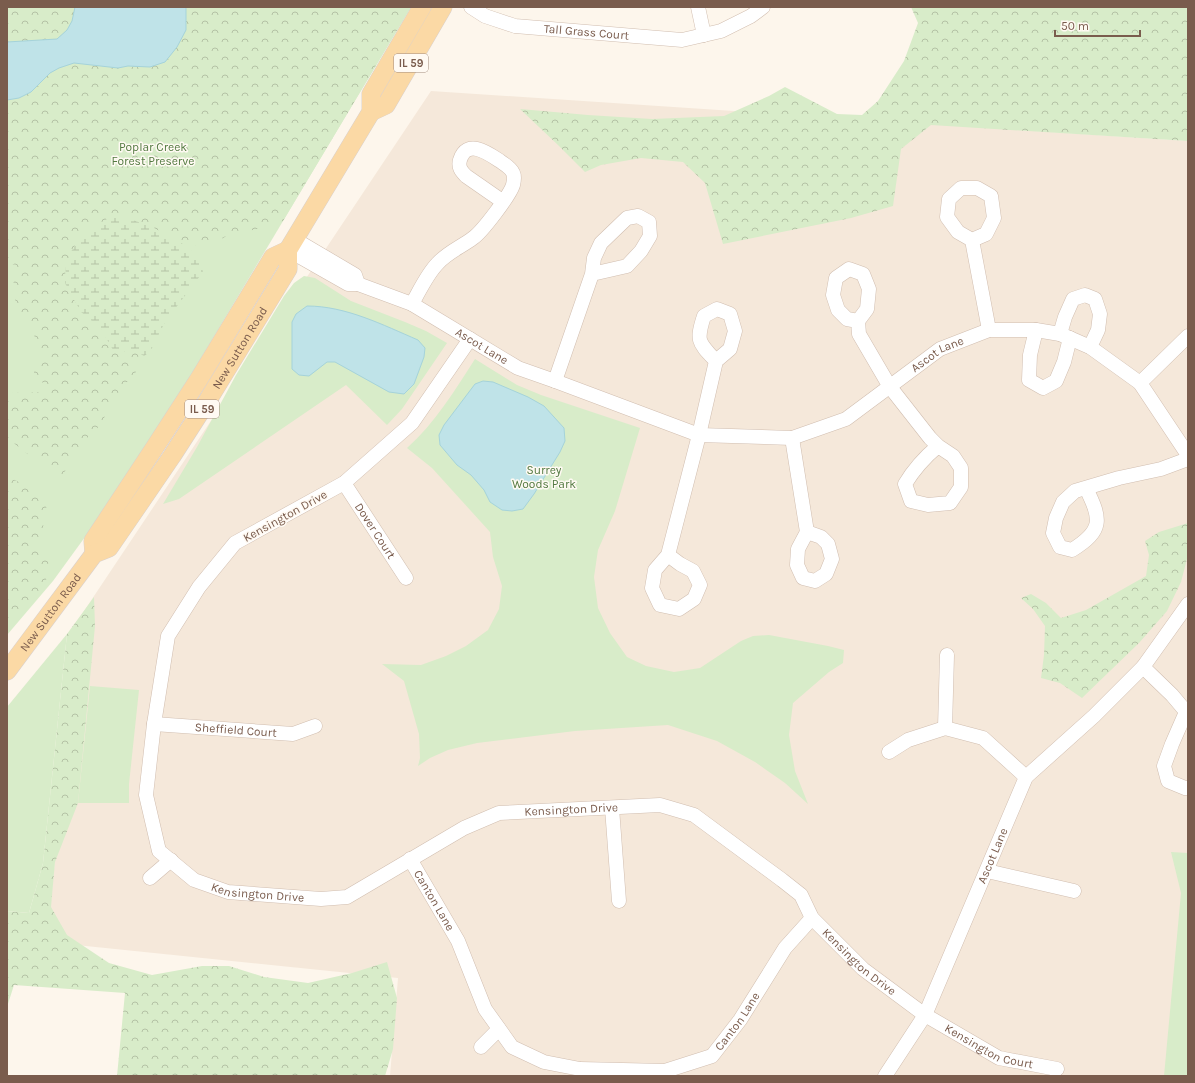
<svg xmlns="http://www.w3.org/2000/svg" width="1195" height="1083" font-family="Karla,sans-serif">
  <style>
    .residential { fill: #f5e8da }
    .green { fill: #d8ecc9 }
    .forest { fill: url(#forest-crowns) }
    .wetland { fill: url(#wetland-marsh) }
    .water { fill: #bfe3e8; stroke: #a5d3da }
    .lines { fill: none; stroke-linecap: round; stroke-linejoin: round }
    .minor-casing { stroke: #d1beb0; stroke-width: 15 }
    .major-casing { stroke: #dad1cd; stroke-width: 19 }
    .minor { stroke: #fff; stroke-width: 14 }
    .major { stroke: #fbd9a5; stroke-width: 18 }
    .labels { text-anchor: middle; stroke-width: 3; stroke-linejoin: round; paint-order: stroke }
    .shield { fill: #fffaf3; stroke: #a28b7f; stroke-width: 1 }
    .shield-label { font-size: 11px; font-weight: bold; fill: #7a5c4d }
    .street-label { font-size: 12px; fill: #7a5c4d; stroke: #fffaf3 }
    .park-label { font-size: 12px; fill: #537a41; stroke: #fffaf3 }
  </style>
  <defs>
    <pattern id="forest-crowns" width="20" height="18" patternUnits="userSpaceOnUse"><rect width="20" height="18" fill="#d8ecc9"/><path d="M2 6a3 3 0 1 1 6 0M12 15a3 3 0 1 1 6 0" fill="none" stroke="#b4c2a5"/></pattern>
    <pattern id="wetland-marsh" width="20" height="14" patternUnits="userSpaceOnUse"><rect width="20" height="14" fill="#d8ecc9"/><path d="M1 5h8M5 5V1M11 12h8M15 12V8" fill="none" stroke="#b4c2a5"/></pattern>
  </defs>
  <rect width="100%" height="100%" fill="#fdf6ec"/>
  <path class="residential" d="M431,91L1188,141V1076H390L398,978L47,942L78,620Z"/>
  <g class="green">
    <path d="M7,7H411L179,395L101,515L53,581L7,635Z"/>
    <path d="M304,276L315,278L351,301L405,322L426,331L447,343L402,409L387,425L346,385L179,499L163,504L197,447L236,375L284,296L294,283Z"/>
    <path d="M475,359L517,385L541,395L640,428L615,511L598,550L594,577L598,608L610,633L627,657L646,666L674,672L700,668L741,641L753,636L769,635L828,646L844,650L843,663L829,672L793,703L789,735L795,771L808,804L785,783L755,762L717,741L668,725L575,731L477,743L448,750L430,758L418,766L420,758L419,734L404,681L382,664L421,665L446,656L466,646L488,630L499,609L502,586L493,557L490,532L432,468L407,448C435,423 455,390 475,359Z"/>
    <path d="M67,634L43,863L29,913L7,911V707Z"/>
    <path d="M90,686L139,690L129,784V803H78Z"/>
    <path d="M1171,852L1188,853V1076H1164L1181,893Z"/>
  </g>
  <g class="forest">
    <path d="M7,7H75C72,23 69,28 57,39L7,42Z"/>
    <path d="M186,7H411L283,221L253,230L237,231L215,242L205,246L183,244L150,226L120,216L109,218L92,228L79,240L70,253L66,264L65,283L81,312L100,327L113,350L117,354L127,350L137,352L140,361L141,366C132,377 123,386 115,397C107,411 101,429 87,438L60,479L7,438V382L11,393L51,392L34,373V365L39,360C41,333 20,320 14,296C12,287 15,274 16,265L7,263V100L19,98L31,92L50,73L59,68L74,63L118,68L136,66L186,30Z"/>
    <path d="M911,7H1188V141L931,125L901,149L893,206L851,218L723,244L705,183L683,162L641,158L601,165L585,172L558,145L520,109L588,115L652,119L724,116L769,96L785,87L837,114L862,115L878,101L904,61L918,23Z"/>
    <path d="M7,476L48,497L40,545L48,558L49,575L30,605L14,619L7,622Z"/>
    <path d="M1188,523V555L1181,582L1167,611L1139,643L1082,698L1060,683L1041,678L1044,655L1045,626L1033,609L1021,598L1031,594L1046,603L1061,618L1086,610L1146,576L1149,555L1145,541L1159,532Z"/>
    <path d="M94,597L95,626L78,803L55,862L51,907L67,935L109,963L152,975L202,966H229L264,977L308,983L352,973L387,962L397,998L393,1049L385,1076H117L125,993L14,985L7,1007V911L29,913L43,863L67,634Z"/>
  </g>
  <path class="wetland" d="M121,216L150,226L183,244L195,254L201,262L203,272L165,322L150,352L144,356L137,352L128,350L117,354L113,350L100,327L81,312L65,283L66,264L70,253L79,240L92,228L109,218Z"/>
  <g class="water">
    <path d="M75,7H186V30L177,47L165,62L150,67L128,66L118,68L74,63L59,68L50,73L31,92L19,98L7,100V42L57,39L67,30L72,21Z"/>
    <path d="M307,306C346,306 383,325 418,340L425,348L424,357L414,384L404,394L389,392L335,362H327L309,376L299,375L292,369V322L296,314Z"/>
    <path d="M483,381L493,382L528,397L544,406L564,428L565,441L560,452L534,494L523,509L512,511L502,510L490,502L484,490L471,475L457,465L440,445L439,435L444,425L475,384Z"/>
  </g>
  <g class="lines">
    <defs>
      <g id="minor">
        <path id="s1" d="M471,7L485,16L515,26L682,40L721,31L751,16L763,7"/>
        <path d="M698,7L704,35"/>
        <path d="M294,239L355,275L358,284"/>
        <path d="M972,240L958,232L947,217L949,199L961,188H977L991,196L994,218L986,234L972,240L989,330"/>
        <path id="s2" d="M288,250L348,284H358L412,304L518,368L555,381L699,435L792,438L846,419L940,349L989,330H1036L1060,334L1090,347L1140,383L1188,455"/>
        <path d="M412,304C420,290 427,274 438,263C448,252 461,247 473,238C482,232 510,195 513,185C514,181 515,177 513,173C511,168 504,164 500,161C488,153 467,138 460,160C458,167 461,171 466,176L502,201"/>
        <path d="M858,321L847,319L838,310L833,295L836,278L849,269L863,274L869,289L867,309L858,321L859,334L890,387L930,438L938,446C925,457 914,469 905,484L911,501L928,505L950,503L961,487V468L953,456L938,446"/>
        <path d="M1036,330L1030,355L1029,380L1043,388L1056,381L1064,362L1070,338"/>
        <path d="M1060,334L1065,317L1073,299L1085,295L1095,299L1100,314L1098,330L1090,347"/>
        <path id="s3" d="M470,339L412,423L344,483L235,543L199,587L168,636L154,724L146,795L159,851L194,880L228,892L321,899L347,897L464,828L499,813L660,805L694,815L782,880L801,895L812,918L863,969L925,1015L999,1058L1057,1069"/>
        <path d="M555,381L592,274L627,266L641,251L650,236L649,222L638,216L627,218L601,243L594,258L592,274"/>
        <path d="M1140,383L1188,336"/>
        <path d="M792,438L807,532L798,549L797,565L803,578L815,581L826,574L832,559L828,544L821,537L807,532"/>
        <path id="s4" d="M344,483L406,578"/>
        <path d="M1086,488C1101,519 1104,530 1072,550L1060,547L1053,533L1056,518L1063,502L1075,491L1119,478L1161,469L1188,459"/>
        <path d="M668,555L680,564L693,571L700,585L694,599L679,609L660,605L652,588L655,570L668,555L699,435L716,361L730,349L735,331L730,314L717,309L704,316C696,341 698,342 716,361"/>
        <path d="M1143,667L1172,695L1188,714"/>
        <path d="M1186,712L1172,744L1164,766L1168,781L1185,788H1188"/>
        <path id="s5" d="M154,724L293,734L315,726"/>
        <path d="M945,728L947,655"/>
        <path d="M889,752L908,740L945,728L983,738L1026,777"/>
        <path d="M612,808L619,901"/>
        <path id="s6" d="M410,859L458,941L485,1009L512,1047L544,1062L580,1069L665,1071L712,1056L740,1020L785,948L812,918"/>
        <path d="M987,871L1074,891"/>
        <path d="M150,878L171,860"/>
        <path d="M481,1047L499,1029"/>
        <path id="s7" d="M885,1076L925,1015L1026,777L1094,716L1143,667L1188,604"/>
      </g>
      <g id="major">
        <path d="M371,112L386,105L443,7"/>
        <path d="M94,554L93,541L155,447L199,379L273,257L288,250"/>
        <path id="s8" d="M7,671L94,554L109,548L172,456L208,400L288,269V250L371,112V94L422,7"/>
      </g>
    </defs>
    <use href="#minor" class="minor-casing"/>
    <use href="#major" class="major-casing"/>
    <use href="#minor" class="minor"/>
    <use href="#major" class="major"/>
  </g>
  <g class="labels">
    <g class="shield">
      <rect x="394" y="54" width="34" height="18" rx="3"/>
      <rect x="185" y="400" width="34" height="18" rx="3"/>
    </g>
    <g class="shield-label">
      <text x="411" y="67">IL 59</text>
      <text x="202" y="413">IL 59</text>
    </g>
    <g class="street-label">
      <text dy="4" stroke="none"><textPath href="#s1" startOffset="120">Tall Grass Court</textPath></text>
      <text dy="4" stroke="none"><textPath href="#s2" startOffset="218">Ascot Lane</textPath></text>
      <text dy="4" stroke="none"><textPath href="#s8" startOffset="401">New Sutton Road</textPath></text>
      <text dy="4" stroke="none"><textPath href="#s2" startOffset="716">Ascot Lane</textPath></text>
      <text transform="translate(285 516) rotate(-29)" y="4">Kensington Drive</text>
      <text dy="4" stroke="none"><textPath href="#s4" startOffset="57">Dover Court</textPath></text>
      <text dy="4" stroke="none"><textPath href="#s8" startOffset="73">New Sutton Road</textPath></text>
      <text dy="4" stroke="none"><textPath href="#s5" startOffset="82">Sheffield Court</textPath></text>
      <text dy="4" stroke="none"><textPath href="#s3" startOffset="1097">Kensington Drive</textPath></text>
      <text dy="4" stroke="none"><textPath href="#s7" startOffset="246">Ascot Lane</textPath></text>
      <text dy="4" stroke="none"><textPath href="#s3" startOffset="761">Kensington Drive</textPath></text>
      <text dy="4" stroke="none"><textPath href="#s6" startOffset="48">Canton Lane</textPath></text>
      <text dy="4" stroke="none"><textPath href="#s3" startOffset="1445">Kensington Drive</textPath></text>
      <text dy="4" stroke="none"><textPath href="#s6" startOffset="464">Canton Lane</textPath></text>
      <text dy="4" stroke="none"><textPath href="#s3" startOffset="1602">Kensington Court</textPath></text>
    </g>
    <g class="park-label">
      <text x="153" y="151">Poplar Creek<tspan x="153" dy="14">Forest Preserve</tspan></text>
      <text x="544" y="474">Surrey<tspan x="544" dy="14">Woods Park</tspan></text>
    </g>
  </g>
  <rect width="1195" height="1083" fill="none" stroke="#7a5c4d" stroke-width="16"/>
  <path d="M1055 30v6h85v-6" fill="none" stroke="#7a5c4d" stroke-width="2"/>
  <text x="1061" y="30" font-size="12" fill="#7a5c4d" stroke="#fffaf3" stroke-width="3" paint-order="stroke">50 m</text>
</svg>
